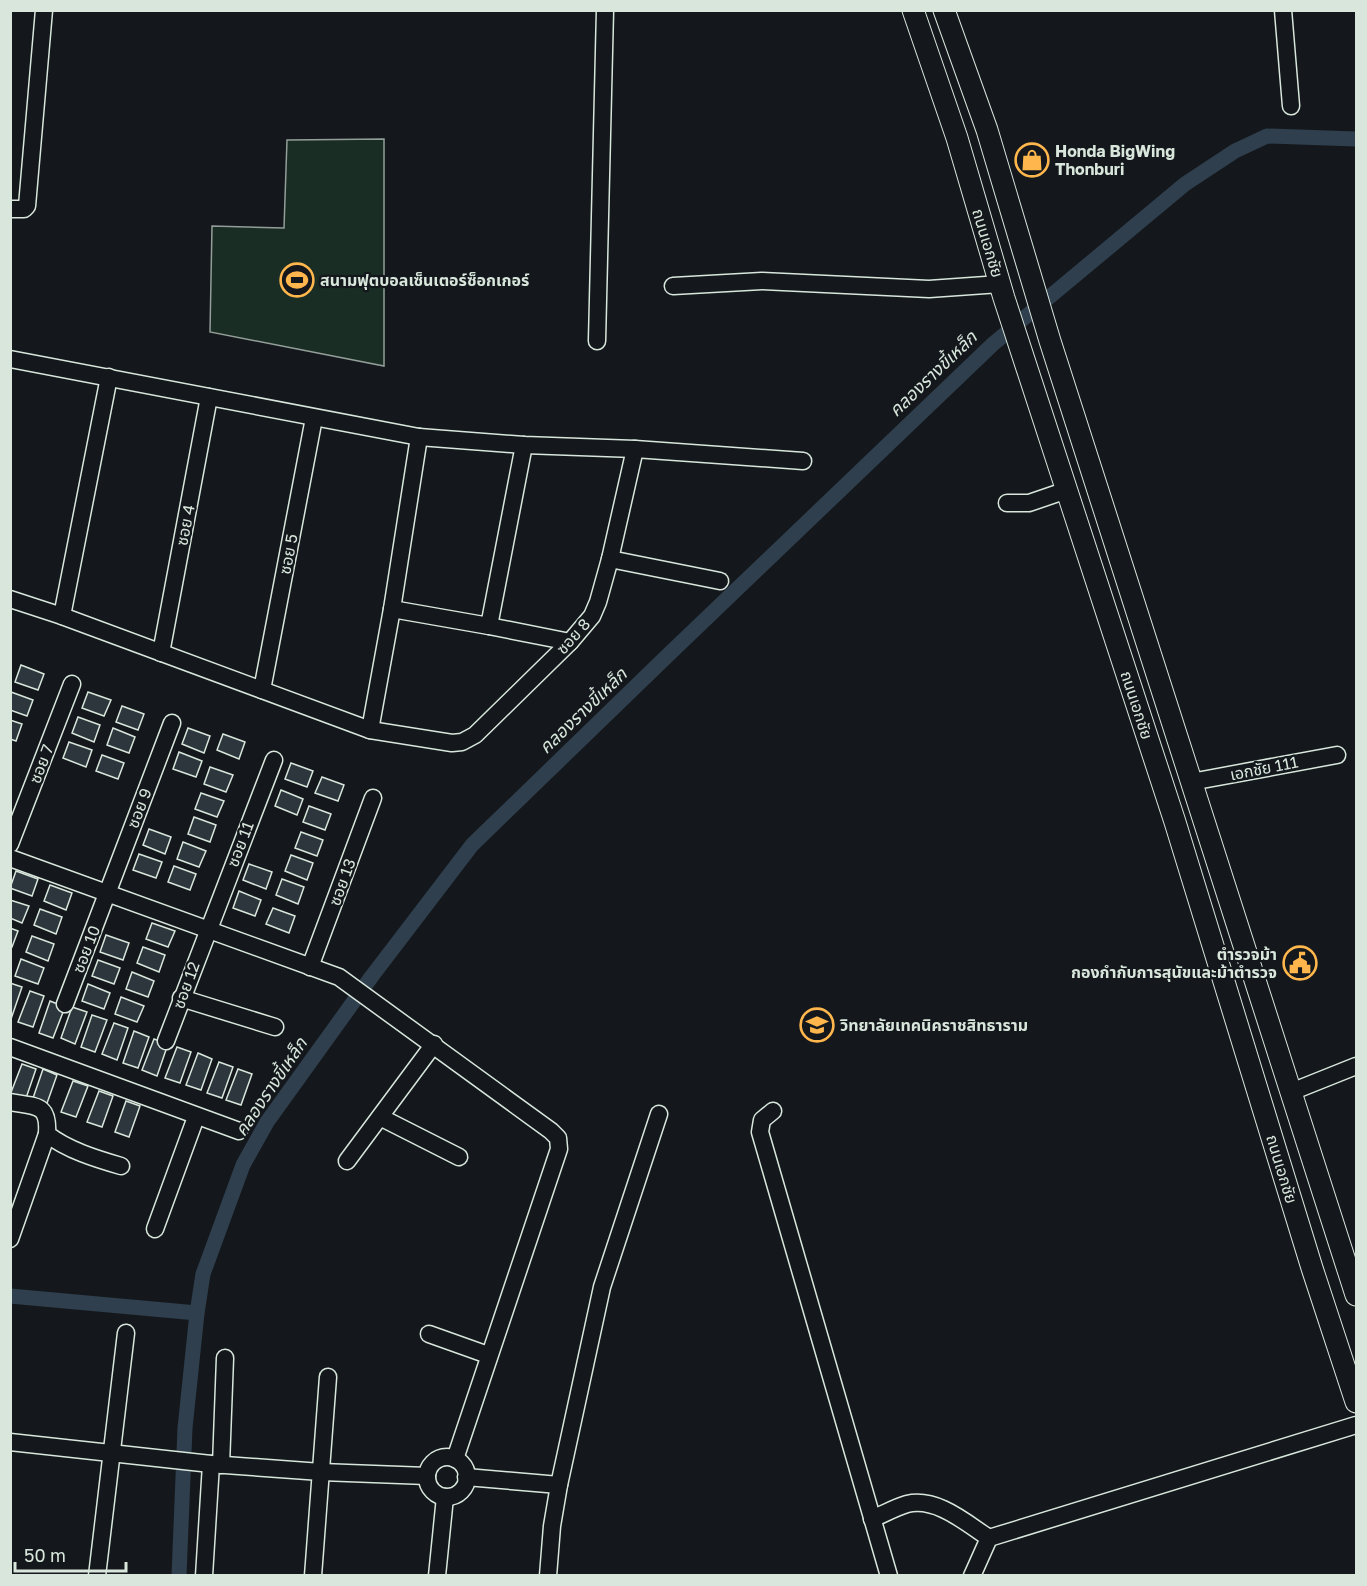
<svg xmlns="http://www.w3.org/2000/svg" width="1367" height="1586" font-family="'Golos Text','Noto Sans Thai',sans-serif">
  <style>
    .green { fill: #1a2d24; stroke: #939e99; stroke-width: 1.5 }
    .lines { fill: none; stroke-linecap: round; stroke-linejoin: round }
    .canal { stroke: #2f3f4d; stroke-width: 15 }
    .building { fill: #2c363c; stroke: #d8e6dc; stroke-width: 1.5 }
    .minor-casing { stroke: #d8e6dc; stroke-width: 19 }
    .major-casing { stroke: #d8e6dc; stroke-width: 23 }
    .minor { stroke: #14181c; stroke-width: 16 }
    .major { stroke: #14181c; stroke-width: 21 }
    .labels { text-anchor: middle; stroke-width: 4.5; stroke-linejoin: round; paint-order: stroke }
    .poi-label { font-size: 16px; font-weight: bold; fill: #d8e6dc; stroke: #14181c; text-anchor: start }
    .street-label { font-size: 16px; fill: #d8e6dc; stroke: #14181c }
    .water-label { font-size: 18px; font-style: italic; fill: #d8e6dc; stroke: #14181c }
  </style>
  <rect width="100%" height="100%" fill="#14181c"/>
  <path class="green" d="M384,139V366L210,332L212,226L284,228L287,140Z"/>
  <g class="lines">
    <g class="canal">
      <path d="M10,1296L197,1313"/>
      <path d="M179,1576L185,1428L197,1313L203,1274L243,1165L267,1122L372,976L472,845L666,657L993,344L1185,184L1235,151L1267,136L1356,139"/>
    </g>
  </g>
  <g class="building">
    <path d="M21,665L44,674L38,690L15,682Z"/>
    <path d="M11,692L33,700L27,716L10,710Z"/>
    <path d="M88,692L111,700L104,716L82,708Z"/>
    <path d="M122,706L144,714L138,730L116,722Z"/>
    <path d="M78,717L100,725L94,742L72,733Z"/>
    <path d="M10,720L22,724L16,741L10,739Z"/>
    <path d="M113,728L135,737L129,753L107,745Z"/>
    <path d="M188,728L210,736L204,753L182,744Z"/>
    <path d="M223,734L245,742L239,759L217,750Z"/>
    <path d="M69,742L92,750L86,767L63,758Z"/>
    <path d="M179,752L202,761L196,777L173,769Z"/>
    <path d="M102,755L124,763L118,779L96,771Z"/>
    <path d="M291,763L313,771L307,787L285,779Z"/>
    <path d="M210,767L233,775L226,792L204,784Z"/>
    <path d="M322,777L344,785L338,801L315,793Z"/>
    <path d="M281,790L303,799L297,815L275,806Z"/>
    <path d="M201,793L224,801L217,817L195,809Z"/>
    <path d="M309,806L331,814L325,830L303,822Z"/>
    <path d="M194,817L216,825L210,842L188,834Z"/>
    <path d="M149,829L171,837L165,854L143,845Z"/>
    <path d="M301,832L323,840L317,856L295,848Z"/>
    <path d="M183,842L206,851L199,867L177,859Z"/>
    <path d="M139,854L162,862L156,878L133,870Z"/>
    <path d="M291,855L313,863L307,880L285,871Z"/>
    <path d="M249,864L272,872L266,889L243,880Z"/>
    <path d="M174,866L196,874L190,890L168,882Z"/>
    <path d="M16,871L38,879L32,896L10,888Z"/>
    <path d="M282,879L304,887L298,904L276,895Z"/>
    <path d="M50,885L72,893L66,910L44,901Z"/>
    <path d="M239,891L261,900L255,916L233,908Z"/>
    <path d="M10,900L29,906L22,923L10,918Z"/>
    <path d="M273,908L295,916L289,933L266,924Z"/>
    <path d="M40,909L62,917L56,934L34,925Z"/>
    <path d="M152,923L175,931L168,947L146,939Z"/>
    <path d="M10,928L18,931L12,947L10,946Z"/>
    <path d="M106,935L129,943L123,960L100,952Z"/>
    <path d="M32,936L54,944L48,961L26,952Z"/>
    <path d="M143,947L165,955L159,972L137,963Z"/>
    <path d="M21,959L44,968L38,984L15,976Z"/>
    <path d="M98,960L120,968L114,984L92,976Z"/>
    <path d="M132,972L154,981L148,997L126,989Z"/>
    <path d="M10,983L22,987L11,1019L10,1018Z"/>
    <path d="M88,984L110,993L104,1009L82,1001Z"/>
    <path d="M30,991L44,996L33,1027L18,1022Z"/>
    <path d="M121,997L144,1006L137,1022L115,1014Z"/>
    <path d="M50,1001L65,1007L53,1038L39,1033Z"/>
    <path d="M72,1007L87,1012L75,1044L61,1038Z"/>
    <path d="M92,1015L107,1020L95,1052L81,1047Z"/>
    <path d="M114,1023L128,1028L117,1060L102,1054Z"/>
    <path d="M134,1031L149,1037L138,1068L123,1063Z"/>
    <path d="M154,1039L168,1044L157,1076L142,1070Z"/>
    <path d="M177,1047L191,1052L180,1083L165,1078Z"/>
    <path d="M198,1053L212,1059L201,1090L186,1085Z"/>
    <path d="M219,1062L233,1067L222,1098L207,1093Z"/>
    <path d="M22,1064L36,1069L25,1101L10,1095Z"/>
    <path d="M43,1069L57,1075L46,1106L32,1101Z"/>
    <path d="M238,1069L252,1074L241,1105L226,1100Z"/>
    <path d="M73,1081L88,1086L76,1117L61,1112Z"/>
    <path d="M99,1091L113,1096L102,1127L87,1122Z"/>
    <path d="M126,1101L140,1106L129,1137L115,1132Z"/>
  </g>
  <g class="lines">
    <defs>
      <g id="minor">
        <path d="M1283,10L1291,106"/>
        <path d="M10,209H24L27,206L44,10"/>
        <path d="M673,286L762,281L929,289L1000,284"/>
        <path d="M597,341L605,10"/>
        <path d="M10,359L419,437L524,445L635,449L803,461"/>
        <path d="M1007,503H1029L1067,490"/>
        <path d="M610,559L720,581"/>
        <path d="M10,599L62,616L370,730L452,743L462,742L475,735L570,642L592,616L598,602L610,559L635,449"/>
        <path d="M392,609L489,626L524,445"/>
        <path d="M62,616L109,377"/>
        <path d="M489,626L570,642"/>
        <path d="M161,653L209,397"/>
        <path d="M262,690L314,418"/>
        <path d="M370,730L392,609L419,437"/>
        <path d="M1191,782L1337,755"/>
        <path d="M10,844L72,684"/>
        <path d="M10,858L339,977L551,1131L558,1138L559,1149L455,1459"/>
        <path d="M310,967L373,798"/>
        <path d="M181,998L275,1027"/>
        <path d="M65,1004L172,723"/>
        <path d="M166,1041L274,760"/>
        <path d="M10,1047L239,1131"/>
        <path d="M1291,1092L1356,1066"/>
        <path d="M10,1102C36,1107 49,1103 47,1134C67,1150 97,1159 121,1166"/>
        <path d="M773,1111L762,1120L760,1132L889,1576"/>
        <path d="M380,1117L459,1157"/>
        <path d="M347,1161L434,1044"/>
        <path d="M155,1229L196,1117"/>
        <path d="M10,1239L47,1134"/>
        <path d="M429,1334L488,1355"/>
        <path d="M10,1442L211,1464L321,1472L427,1476"/>
        <circle cx="447" cy="1477" r="20"/>
        <path d="M221,1465L225,1358"/>
        <path d="M466,1477L559,1485"/>
        <path d="M872,1519C884,1514 896,1507 907,1504C937,1497 966,1523 989,1538"/>
        <path d="M97,1576L126,1333"/>
        <path d="M204,1576L211,1464"/>
        <path d="M313,1576L328,1377"/>
        <path d="M437,1576L445,1497"/>
        <path d="M548,1576L552,1526L559,1485L602,1287L659,1114"/>
        <path d="M972,1576L989,1538L1356,1425"/>
      </g>
      <g id="major">
        <path d="M913,10L957,138L1004,298L1175,822L1312,1268L1356,1402"/>
        <path d="M944,10L987,130L1050,341L1356,1295"/>
      </g>
    </defs>
    <use href="#minor" class="minor-casing"/>
    <use href="#major" class="major-casing"/>
    <use href="#minor" class="minor"/>
    <use href="#major" class="major"/>
  </g>
  <defs>
    <symbol id="shop-ring" viewBox="-11 -11 22 22"><circle r="9.5" fill="#14181c" stroke="#ffb74d" stroke-width="1.5"/><path d="M-5-2.5h2.3a2.7 3.5 0 0 1 5.4 0H5L5.5 6h-11ZM-1.5-2.5h3a1.5 2.3 0 0 0-3 0Z" fill="#ffb74d"/></symbol>
    <symbol id="stadium-ring" viewBox="-11 -11 22 22"><circle r="9.5" fill="#14181c" stroke="#ffb74d" stroke-width="1.5"/><path d="M0-5a6.5 5 0 1 0 0 10a6.5 5 0 1 0 0-10ZM-3.5-1.8h7v3.6h-7Z" fill="#ffb74d"/></symbol>
    <symbol id="civic-ring" viewBox="-11 -11 22 22"><circle r="9.5" fill="#14181c" stroke="#ffb74d" stroke-width="1.5"/><path d="M-.6-6.5H3V-4.5H.6V-3L4-1V1h2V6H-6V1h2V-1L-.6-3ZM-1.2 2.5V6h2.4V2.5Z" fill="#ffb74d"/></symbol>
    <symbol id="university-ring" viewBox="-11 -11 22 22"><circle r="9.5" fill="#14181c" stroke="#ffb74d" stroke-width="1.5"/><path d="M0-5L7-2L0 1L-7-2ZM-4 1L0 2.5L4 1V4Q0 6-4 4Z" fill="#ffb74d"/></symbol>
  </defs>
  <g fill-rule="evenodd">
    <use href="#shop-ring" x="1013" y="141" width="38" height="38"/>
    <use href="#stadium-ring" x="278" y="261" width="38" height="38"/>
    <use href="#civic-ring" x="1281" y="944" width="38" height="38"/>
    <use href="#university-ring" x="798" y="1006" width="38" height="38"/>
  </g>
  <g class="labels">
    <g class="poi-label">
      <text x="1055" y="157">Honda BigWing<tspan x="1055" dy="18">Thonburi</tspan></text>
      <text x="320" y="286">สนามฟุตบอลเซ็นเตอร์ซ็อกเกอร์</text>
      <text x="1277" y="960" text-anchor="end">ตำรวจม้า<tspan x="1277" dy="18">กองกำกับการสุนัขและม้าตำรวจ</tspan></text>
      <text x="840" y="1031">วิทยาลัยเทคนิคราชสิทธาราม</text>
    </g>
    <g class="street-label">
      <text transform="translate(988 243) rotate(73)" y="6">ถนนเอกชัย</text>
      <text transform="translate(185 525) rotate(-79)" y="6">ซอย 4</text>
      <text transform="translate(288 554) rotate(-79)" y="6">ซอย 5</text>
      <text transform="translate(573 636) rotate(-48)" y="6">ซอย 8</text>
      <text transform="translate(1137 705) rotate(72)" y="6">ถนนเอกชัย</text>
      <text transform="translate(41 764) rotate(-69)" y="6">ซอย 7</text>
      <text transform="translate(1264 768) rotate(-11)" y="6">เอกชัย 111</text>
      <text transform="translate(139 808) rotate(-69)" y="6">ซอย 9</text>
      <text transform="translate(240 844) rotate(-69)" y="6">ซอย 11</text>
      <text transform="translate(342 882) rotate(-70)" y="6">ซอย 13</text>
      <text transform="translate(86 949) rotate(-69)" y="6">ซอย 10</text>
      <text transform="translate(186 985) rotate(-70)" y="6">ซอย 12</text>
      <text transform="translate(1282 1169) rotate(73)" y="6">ถนนเอกชัย</text>
    </g>
    <g class="water-label">
      <text transform="translate(933 374) rotate(-44)" y="6">คลองรางขี้เหล็ก</text>
      <text transform="translate(583 711) rotate(-44)" y="6">คลองรางขี้เหล็ก</text>
      <text transform="translate(271 1087) rotate(-56)" y="6">คลองรางขี้เหล็ก</text>
    </g>
  </g>
  <rect width="1367" height="1586" fill="none" stroke="#d8e6dc" stroke-width="24"/>
  <path d="M15 1562v9h111v-9" fill="none" stroke="#d8e6dc" stroke-width="3"/>
  <text x="24" y="1562" font-size="18" fill="#d8e6dc" stroke="#14181c" stroke-width="4.5" paint-order="stroke">50 m</text>
</svg>
